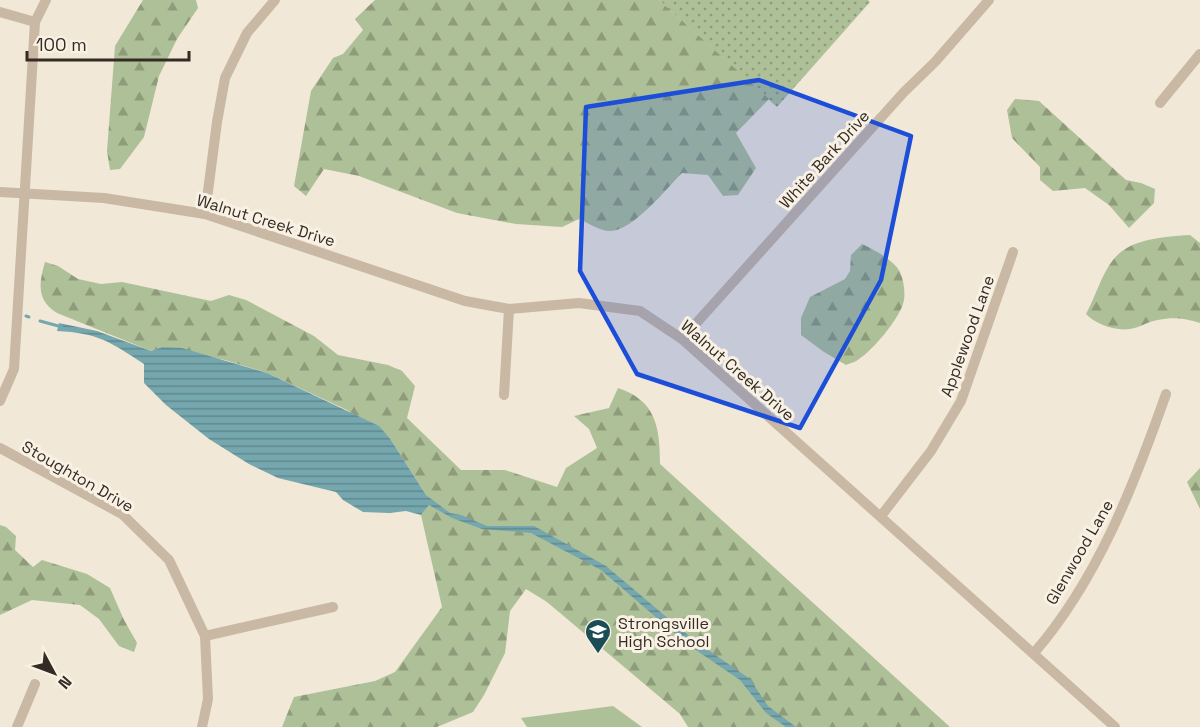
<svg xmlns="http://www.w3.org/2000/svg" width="1200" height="727" font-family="'Space Grotesk',sans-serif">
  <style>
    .grass { fill: url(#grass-dots) }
    .forest { fill: url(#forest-firs) }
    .garden { fill: #aec097 }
    .water { fill: url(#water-rules) }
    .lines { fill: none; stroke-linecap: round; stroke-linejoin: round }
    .stream { stroke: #75a7af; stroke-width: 3 }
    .minor { stroke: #c9b8a3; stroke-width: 10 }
    .marked { fill: #1d4ed8; fill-opacity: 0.2; stroke: #1d4ed8; stroke-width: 4.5; stroke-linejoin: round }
    .labels { text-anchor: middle; stroke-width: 6; stroke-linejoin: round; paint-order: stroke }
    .street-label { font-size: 16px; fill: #342b25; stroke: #f9f1e3 }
    .poi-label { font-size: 16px; fill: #342b25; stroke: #f9f1e3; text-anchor: start }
  </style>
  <defs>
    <pattern id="grass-dots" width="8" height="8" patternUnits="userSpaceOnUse" patternTransform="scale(1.5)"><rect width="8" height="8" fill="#aec097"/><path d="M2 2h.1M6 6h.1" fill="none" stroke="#8e9c7b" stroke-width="1.8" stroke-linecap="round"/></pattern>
    <pattern id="forest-firs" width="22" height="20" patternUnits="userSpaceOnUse" patternTransform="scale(1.5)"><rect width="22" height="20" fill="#aec097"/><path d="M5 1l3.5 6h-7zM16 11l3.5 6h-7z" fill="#8e9c7b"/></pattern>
    <pattern id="water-rules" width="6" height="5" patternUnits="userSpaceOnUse" patternTransform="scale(1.5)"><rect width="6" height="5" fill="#75a7af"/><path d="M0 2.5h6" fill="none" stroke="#61888e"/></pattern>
  </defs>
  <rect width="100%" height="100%" fill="#f1e8d7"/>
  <path class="grass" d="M659,0H868L870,2L777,107Z"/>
  <g class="forest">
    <path d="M143,0H196L198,8L177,39L159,76L144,137L120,169L110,170L107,151L115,46Z"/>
    <path d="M375,0H659L769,99L736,133L756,168L738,195L723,196L708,175L682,173C666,189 633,231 610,231C600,231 588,223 579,219L562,227L516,224L457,213L359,176L324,169L306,196L294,186L311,91L333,58L343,54L363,30L355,19Z"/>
    <path d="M1015,99L1039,101L1126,180L1141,183L1155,189L1154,203L1129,228L1109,205L1085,188L1053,191L1040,180V167L1012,138L1007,110Z"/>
    <path d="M1190,235L1200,243V323C1185,318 1173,317 1158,320C1148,321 1140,328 1130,329C1115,331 1097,325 1086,314C1095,298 1102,273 1113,260C1130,238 1164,237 1190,235Z"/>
    <path d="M862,244C873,249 895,261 900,272C904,281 906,295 903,304C898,320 873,350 859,359C856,362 850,363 846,365L824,352L801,335V318L810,297L845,279L850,271L851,255Z"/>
    <path d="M45,262L58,266L78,279L101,284L122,282L211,301L229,295L246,300L314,336L338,355L388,365L402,371L415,386L407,418L461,470H505L557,487L566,468L597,448L589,429L574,416L609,408L618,388C656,400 660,428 660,464L950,727H688L680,714L547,602L526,589L510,611L505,653L484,695L473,712L437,727H282L294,697L375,681L395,672L442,607L421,515L432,501L426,495L391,440L347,410L267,373L225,360L162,347L151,351L57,313C36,300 39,283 45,262Z"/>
    <path d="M1200,468V509L1187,482Z"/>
    <path d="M0,525L6,527L16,536L15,550L33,567L42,560L87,574L110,588L124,620L137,643L134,652L119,646L99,619L80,605L32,600L0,615Z"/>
  </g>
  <path class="garden" d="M613,706L642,727H527L521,718Z"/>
  <path class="water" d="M59,323L97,331L151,351L162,347L182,348L267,373L379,426L391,440L426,495L450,513L461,515L487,526H534L606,566L695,641L750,679L768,706L796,727H786L766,713L740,680L687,644L601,570L531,533L482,529L452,518L429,505L421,515L406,511L390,513L363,512L343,500L336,492L278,478L249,464L209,439L166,405L144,383V364C110,342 99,333 57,331Z"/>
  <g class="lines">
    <g class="stream">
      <path d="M26,316L29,317"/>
      <path d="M40,321L62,327"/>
    </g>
    <g class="minor">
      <path d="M0,12L35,22"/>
      <path d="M1160,103L1200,54"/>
      <path d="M0,192L104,198L205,214L465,301L509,309L579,303L640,311L682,339L1115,727"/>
      <path d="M205,214L217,122L225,78L247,33L275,0"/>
      <path d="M682,339L904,92L935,62L989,0"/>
      <path d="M504,395L509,309"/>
      <path d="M0,401L14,369L35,22L46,0"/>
      <path d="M0,448L122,514L169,560L205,636L208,699L202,727"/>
      <path d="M881,516L931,451L961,401L1013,252"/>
      <path d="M205,636L333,607"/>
      <path d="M1034,653C1098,579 1134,485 1166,394"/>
      <path d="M17,727L35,684"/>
    </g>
  </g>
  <path class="marked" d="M759,80L911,136L881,280L800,428L637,374L580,271L586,107Z"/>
  <defs>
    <symbol id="school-pin" viewBox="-11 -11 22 30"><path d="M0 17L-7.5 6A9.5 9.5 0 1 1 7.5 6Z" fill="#1a4d56" stroke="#f9f1e3"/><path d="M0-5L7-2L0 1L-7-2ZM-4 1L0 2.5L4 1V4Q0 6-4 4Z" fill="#fff"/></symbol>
  </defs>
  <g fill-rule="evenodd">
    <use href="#school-pin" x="583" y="617" width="30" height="40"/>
  </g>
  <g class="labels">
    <g class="street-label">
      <text transform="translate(824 159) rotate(-48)" y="6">White Bark Drive</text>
      <text transform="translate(266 220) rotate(17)" y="6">Walnut Creek Drive</text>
      <text transform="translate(967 336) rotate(-70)" y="6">Applewood Lane</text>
      <text transform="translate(738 370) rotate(41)" y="6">Walnut Creek Drive</text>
      <text transform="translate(78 476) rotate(30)" y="6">Stoughton Drive</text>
      <text transform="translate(1079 552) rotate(-60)" y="6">Glenwood Lane</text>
    </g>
    <g class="poi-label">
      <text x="618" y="629">Strongsville<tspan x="618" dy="18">High School</tspan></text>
    </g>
  </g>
  <g transform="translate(54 673) rotate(131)" stroke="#f9f1e3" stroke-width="4.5" paint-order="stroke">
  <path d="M0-4.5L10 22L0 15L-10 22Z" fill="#342b25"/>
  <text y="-9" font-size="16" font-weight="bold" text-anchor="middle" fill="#342b25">N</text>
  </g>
  <path d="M27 51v9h162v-9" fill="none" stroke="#342b25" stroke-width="3"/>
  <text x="36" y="51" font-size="18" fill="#342b25" stroke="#f9f1e3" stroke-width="4.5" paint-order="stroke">100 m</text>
</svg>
